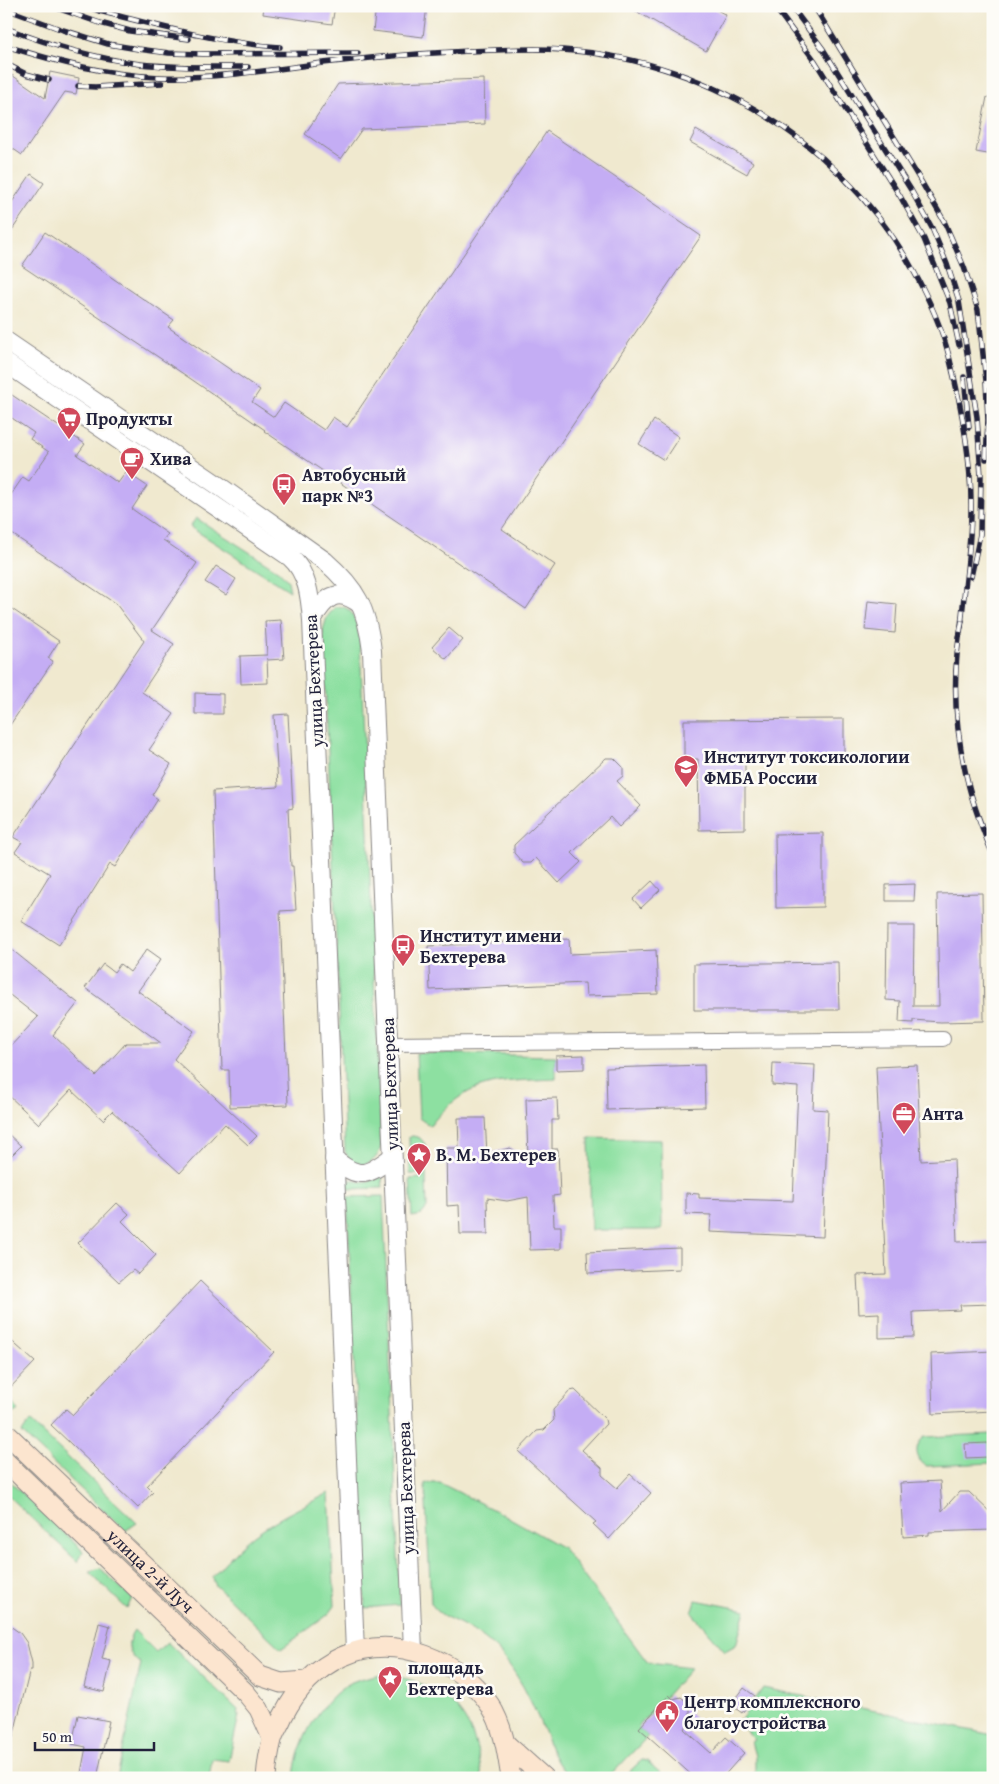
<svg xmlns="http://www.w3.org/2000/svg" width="999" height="1784" font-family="'Gentium Book Plus',serif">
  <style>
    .green { fill: #8de0a1; stroke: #58816e }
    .building { fill: #c4adf4 }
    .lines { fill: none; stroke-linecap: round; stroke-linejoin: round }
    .minor-casing { stroke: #898685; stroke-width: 16 }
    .tertiary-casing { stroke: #898685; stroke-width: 20 }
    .secondary-casing { stroke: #898685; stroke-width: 21 }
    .minor { stroke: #fff; stroke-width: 14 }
    .tertiary { stroke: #fff; stroke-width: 18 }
    .secondary { stroke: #fce5cf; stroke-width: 19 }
    .rail-casing { stroke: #22223b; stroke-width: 5.5 }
    .rail { stroke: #fdfcf7; stroke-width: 4; stroke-dasharray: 11; stroke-linecap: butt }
    .labels { text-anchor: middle; stroke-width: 5; stroke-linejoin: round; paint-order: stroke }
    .poi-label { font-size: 18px; font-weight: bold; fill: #22223b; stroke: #fdfcf7; text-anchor: start }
    .street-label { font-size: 18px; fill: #22223b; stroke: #fdfcf7 }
  </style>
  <rect width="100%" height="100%" fill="#fdfcf7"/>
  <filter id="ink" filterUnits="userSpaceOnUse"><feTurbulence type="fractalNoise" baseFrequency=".02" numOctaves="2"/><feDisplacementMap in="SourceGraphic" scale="10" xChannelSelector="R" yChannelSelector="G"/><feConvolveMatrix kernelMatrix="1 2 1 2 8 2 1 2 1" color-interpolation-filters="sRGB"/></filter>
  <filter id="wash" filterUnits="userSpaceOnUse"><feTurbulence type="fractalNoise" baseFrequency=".0096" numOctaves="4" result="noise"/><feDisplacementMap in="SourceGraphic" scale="20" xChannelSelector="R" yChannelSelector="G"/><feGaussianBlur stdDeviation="1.12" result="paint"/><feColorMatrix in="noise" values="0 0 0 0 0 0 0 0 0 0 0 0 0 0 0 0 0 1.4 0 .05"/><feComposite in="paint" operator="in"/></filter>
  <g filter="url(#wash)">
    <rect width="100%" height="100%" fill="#f0e9cf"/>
    <g class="green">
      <path d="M196,518L279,571L288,581L290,591L190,527Z"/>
      <path d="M335,607C355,603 357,627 360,641L381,1146C377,1167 352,1172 345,1151L323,630L327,617Z"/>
      <path d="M416,1053L556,1056V1079C500,1082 468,1077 430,1126L419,1118Z"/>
      <path d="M413,1136L420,1138L425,1144L427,1208L421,1215L412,1217L410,1179L422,1178L421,1174H410L409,1137Z"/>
      <path d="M589,1138L661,1140L662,1230H591Z"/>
      <path d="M382,1176L383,1188L347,1189L346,1178C359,1184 371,1182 382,1176Z"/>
      <path d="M383,1196L400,1605L365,1608L347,1197Z"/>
      <path d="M6,1398L19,1410L6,1417Z"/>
      <path d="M30,1421L137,1523L125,1531L22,1433Z"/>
      <path d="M993,1434V1463L927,1466C915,1461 913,1444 925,1437Z"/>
      <path d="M6,1478L83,1551L78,1562L6,1494Z"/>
      <path d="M425,1483H440L508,1517L563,1548L648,1663L691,1668L638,1727L648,1736L608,1778C594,1778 575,1782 564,1771C553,1759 548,1741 542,1727C531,1700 518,1673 498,1651C488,1641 474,1631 461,1624C449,1618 438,1615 431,1603Z"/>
      <path d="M329,1493L335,1606L329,1614L281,1649L216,1586L212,1577C225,1562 239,1547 254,1535C277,1518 304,1506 329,1493Z"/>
      <path d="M100,1568L132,1598L127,1609L91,1574V1571Z"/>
      <path d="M696,1600L746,1610L736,1645L725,1651L692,1613Z"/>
      <path d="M134,1630L156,1652L167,1642L238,1710L239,1715L229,1761L212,1759L209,1778H117L141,1663C128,1656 125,1643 134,1630Z"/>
      <path d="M382,1674C417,1678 455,1694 470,1729C477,1744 480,1761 482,1778H294C296,1743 321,1699 352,1682C361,1678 372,1676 382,1674Z"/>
      <path d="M763,1688L993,1735V1778H755V1756L751,1742L754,1740L740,1721Z"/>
      <path d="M642,1760L647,1761L666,1778H622Z"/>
    </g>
    <g id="blocks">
      <g class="building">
        <path d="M264,6H335L332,24L263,14Z"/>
        <path d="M376,6H427L423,37L373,31Z"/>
        <path d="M627,6H710L726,15L706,51Z"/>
        <path d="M6,71L45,98L50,72L79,78L76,94L65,92L22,155L6,144Z"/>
        <path d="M484,79L485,124L362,129L341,159L305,134L338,84Z"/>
        <path d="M987,97L993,98V155L976,152Z"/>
        <path d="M696,130L753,162L747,174L690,142Z"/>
        <path d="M547,131L701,236L502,529L555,565L526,609L264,431L265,430L191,379L22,266L45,232L174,320L168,327L260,390L252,402L274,417L284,403L324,430L333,417L347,427Z"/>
        <path d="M31,174L44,183L6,239V211Z"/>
        <path d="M6,391L85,444L77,455L118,483L126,472L147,486L132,509L168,534L163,540L197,563L152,630L174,644L142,692L174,714L149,750L171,764L152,795L158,799L115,867L110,864L59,945L21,921L50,874L15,852L22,842L13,837L144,641L116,604L6,530V502L23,477L29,481L49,452L30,439L34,433L6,414Z"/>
        <path d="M654,420L679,437L664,460L639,444Z"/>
        <path d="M216,566L236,579L226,595L205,582Z"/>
        <path d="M868,601L897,604L895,633L865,630Z"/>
        <path d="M6,605L59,641L48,658L53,661L6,731Z"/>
        <path d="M281,620L284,659L267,660V658L268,683L241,684L240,656L267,655L265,621Z"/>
        <path d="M449,628L463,640L446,659L432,647Z"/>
        <path d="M195,693L223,694V714H195Z"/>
        <path d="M288,714L293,808L288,809L291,866H293L296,910L280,911L288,1105L230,1107L229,1070H222L213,791L278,787L274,715Z"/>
        <path d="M844,719V758L745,759V829L699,830L698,759H684V720Z"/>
        <path d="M606,758H614L623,767V776L617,781L641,806L619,827L610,817L572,853L581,862L559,883L536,858L531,863H523L514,853V845Z"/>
        <path d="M823,833V907L776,908L775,834Z"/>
        <path d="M652,881L660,890L641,908L633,899Z"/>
        <path d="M915,884L914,901H886V885Z"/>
        <path d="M982,893L984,1021L940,1022L913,1020V1023L899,1022L900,1001L886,1000L887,926H914L913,1006H939L937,894Z"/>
        <path d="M569,939L570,954L656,950L658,994L586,996L585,983L430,990L428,946Z"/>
        <path d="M6,945L78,1003L53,1035L96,1076L126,1043H161L85,988L103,964L114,972L120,964L130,972L147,949L161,959L138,991L194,1031L174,1059L257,1136L248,1145L225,1124L180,1173L112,1111L103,1120L71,1090L39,1124L6,1093V1051L38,1017L6,992Z"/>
        <path d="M838,962L839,1010H694V964Z"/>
        <path d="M584,1055V1069L556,1070V1056Z"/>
        <path d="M773,1063L815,1065L813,1109L828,1110L823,1237L710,1232L711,1215L686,1214V1193L699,1194V1198L793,1201L798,1087L772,1085Z"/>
        <path d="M704,1065L705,1107L607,1110L606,1068Z"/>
        <path d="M917,1065L921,1161L954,1159L957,1242L993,1241V1304L960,1305L961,1310L913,1312L914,1337L879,1338V1313L859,1314L857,1275L886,1274L876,1067Z"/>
        <path d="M557,1098L558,1120H552V1149H558L560,1195L553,1196L554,1226H561V1249L530,1250L528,1197L507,1201L487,1198L488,1234H460L459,1205L447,1206L446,1148H459L458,1118H485L487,1154L510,1148L528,1158L526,1099Z"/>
        <path d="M6,1132L21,1146L6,1161Z"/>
        <path d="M117,1203L129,1214L122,1221L156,1255L138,1274L133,1270L119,1282L78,1243Z"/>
        <path d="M680,1248V1269L588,1273L587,1252Z"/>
        <path d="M200,1281L274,1352L147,1486L153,1492L138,1508L51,1425L66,1409L73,1415Z"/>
        <path d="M6,1336L35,1362L6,1392Z"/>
        <path d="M993,1351V1411L933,1414L931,1354Z"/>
        <path d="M575,1390L605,1419L606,1424L582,1450L602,1468V1475L617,1488L630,1474L651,1493L609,1539L593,1524L596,1522L518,1451L537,1431L544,1430L554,1420L553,1410L570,1391Z"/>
        <path d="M988,1443L989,1457L966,1458L965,1444Z"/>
        <path d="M940,1481L942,1511L959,1492H969L993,1515V1530L929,1532V1535L903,1537L900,1483Z"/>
        <path d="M6,1623L20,1633L27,1643L32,1663V1670H30L10,1749L6,1748Z"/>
        <path d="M99,1623L110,1626L102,1659L111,1661L104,1692L84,1687Z"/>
        <path d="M744,1688L755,1696L742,1713L731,1705Z"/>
        <path d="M669,1695L673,1699L681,1697L690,1705V1714L694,1718L684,1729L711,1753L726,1737L744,1753L722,1778H695L639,1728Z"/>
        <path d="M78,1715L109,1721L97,1778H80L86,1747L72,1744Z"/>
      </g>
    </g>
  </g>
  <g filter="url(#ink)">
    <use href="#blocks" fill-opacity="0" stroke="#898685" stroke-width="1"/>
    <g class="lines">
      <defs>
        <path id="minor" d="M388,1044L943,1039"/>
        <g id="tertiary">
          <path d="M6,341L219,486L325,561C357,589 367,609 372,651L413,1651"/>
          <path d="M6,363L290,557C308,573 310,597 312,620L355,1651"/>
          <path d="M312,620C325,597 337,586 361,605"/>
          <path d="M334,1159C360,1180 367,1176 392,1157"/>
        </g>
        <g id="secondary">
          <path id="s1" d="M6,1433L260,1676L281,1683L306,1681"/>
          <path d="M6,1462L246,1693L259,1709L272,1738"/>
          <path d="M505,1743L544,1778"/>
          <path d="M266,1778C267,1765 269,1752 272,1740C274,1732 280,1724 283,1716C311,1661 365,1633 425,1655C452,1665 474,1681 490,1705C504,1727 507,1753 511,1778"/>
        </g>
      </defs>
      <use href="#minor" class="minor-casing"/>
      <use href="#tertiary" class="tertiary-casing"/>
      <use href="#secondary" class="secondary-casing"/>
      <use href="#minor" class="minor"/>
      <use href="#tertiary" class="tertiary"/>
      <use href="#secondary" class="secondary"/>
      <defs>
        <g id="rail">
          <path d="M51,6L100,23L130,31L189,39"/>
          <path d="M86,6L99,11C159,26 219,43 280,47"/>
          <path d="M774,6L815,61L900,196L924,239L950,303L959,345"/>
          <path d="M791,6L823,49L911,190L932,228L947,264L959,301L977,417L981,476L980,534L971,577"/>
          <path d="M814,6L922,183L944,221L964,267L978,310L986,381L988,420L986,459"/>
          <path d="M6,9L63,30L108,44L138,49L169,53L203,54L358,53"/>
          <path d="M6,28C49,45 94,58 140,64C176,68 212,67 248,67"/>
          <path d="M6,46C58,62 105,75 160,77C214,79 269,70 323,63C393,55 464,50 534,49C689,49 836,133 912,268C927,295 941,325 949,356C961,404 972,461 971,511C971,548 964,589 961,627"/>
          <path d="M6,64L26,74L49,80"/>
          <path d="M78,86L95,87L162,83"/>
          <path d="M964,377L969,427"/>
          <path d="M962,621C951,675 955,733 969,787C975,810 984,833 993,855"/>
        </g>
      </defs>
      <use href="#rail" class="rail-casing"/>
      <use href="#rail" class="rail"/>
    </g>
  </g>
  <defs>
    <symbol id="supermarket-pin" viewBox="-11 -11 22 30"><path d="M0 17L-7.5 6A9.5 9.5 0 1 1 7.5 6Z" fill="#d1495b" stroke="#fdfcf7"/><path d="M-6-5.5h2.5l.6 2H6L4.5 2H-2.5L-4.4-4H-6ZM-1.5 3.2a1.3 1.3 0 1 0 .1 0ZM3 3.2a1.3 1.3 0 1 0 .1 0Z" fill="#fff"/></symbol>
    <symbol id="cafe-pin" viewBox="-11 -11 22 30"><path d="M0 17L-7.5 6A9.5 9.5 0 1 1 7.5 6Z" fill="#d1495b" stroke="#fdfcf7"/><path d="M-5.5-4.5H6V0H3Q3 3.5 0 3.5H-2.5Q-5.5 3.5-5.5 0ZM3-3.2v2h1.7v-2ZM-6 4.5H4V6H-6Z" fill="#fff"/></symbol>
    <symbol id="bus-pin" viewBox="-11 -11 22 30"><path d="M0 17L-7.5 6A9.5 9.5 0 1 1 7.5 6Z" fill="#d1495b" stroke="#fdfcf7"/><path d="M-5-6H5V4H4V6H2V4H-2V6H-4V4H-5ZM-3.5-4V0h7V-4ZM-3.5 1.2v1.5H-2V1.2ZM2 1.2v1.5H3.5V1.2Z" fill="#fff"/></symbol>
    <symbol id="university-pin" viewBox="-11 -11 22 30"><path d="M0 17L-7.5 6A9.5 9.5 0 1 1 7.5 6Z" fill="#d1495b" stroke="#fdfcf7"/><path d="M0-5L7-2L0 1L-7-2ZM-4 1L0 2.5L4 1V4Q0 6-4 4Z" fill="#fff"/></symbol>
    <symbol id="office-pin" viewBox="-11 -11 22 30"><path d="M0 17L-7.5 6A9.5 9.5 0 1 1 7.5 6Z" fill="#d1495b" stroke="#fdfcf7"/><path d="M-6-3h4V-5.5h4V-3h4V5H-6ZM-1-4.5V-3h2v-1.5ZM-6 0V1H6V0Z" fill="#fff"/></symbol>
    <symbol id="sight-pin" viewBox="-11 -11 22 30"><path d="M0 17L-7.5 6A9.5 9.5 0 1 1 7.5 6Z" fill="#d1495b" stroke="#fdfcf7"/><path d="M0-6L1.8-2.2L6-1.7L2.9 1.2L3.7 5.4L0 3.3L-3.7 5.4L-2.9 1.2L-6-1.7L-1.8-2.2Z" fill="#fff"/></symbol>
    <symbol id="civic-pin" viewBox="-11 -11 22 30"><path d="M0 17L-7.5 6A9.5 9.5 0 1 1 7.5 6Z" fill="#d1495b" stroke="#fdfcf7"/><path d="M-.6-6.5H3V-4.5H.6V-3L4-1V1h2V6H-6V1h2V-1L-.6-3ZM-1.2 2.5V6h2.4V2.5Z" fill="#fff"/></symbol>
  </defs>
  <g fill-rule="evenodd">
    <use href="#supermarket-pin" x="55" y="405" width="28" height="38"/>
    <use href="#cafe-pin" x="118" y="445" width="28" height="38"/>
    <use href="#bus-pin" x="270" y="471" width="28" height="38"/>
    <use href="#university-pin" x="672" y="753" width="28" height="38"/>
    <use href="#bus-pin" x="389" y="932" width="28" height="38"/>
    <use href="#office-pin" x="890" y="1100" width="28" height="38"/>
    <use href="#sight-pin" x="405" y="1141" width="28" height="38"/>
    <use href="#sight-pin" x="376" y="1664" width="28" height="38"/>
    <use href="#civic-pin" x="653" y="1698" width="28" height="38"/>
  </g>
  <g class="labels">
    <g class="poi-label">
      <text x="86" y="425">Продукты</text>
      <text x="150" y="465">Хива</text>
      <text x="302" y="481">Автобусный<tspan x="302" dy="21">парк №3</tspan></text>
      <text x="704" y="763">Институт токсикологии<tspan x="704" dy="21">ФМБА России</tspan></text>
      <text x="420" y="942">Институт имени<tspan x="420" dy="21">Бехтерева</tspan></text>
      <text x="922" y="1120">Анта</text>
      <text x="436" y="1161">В. М. Бехтерев</text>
      <text x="408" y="1674">площадь<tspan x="408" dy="21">Бехтерева</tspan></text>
      <text x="684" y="1708">Центр комплексного<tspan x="684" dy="21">благоустройства</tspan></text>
    </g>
    <g class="street-label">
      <text transform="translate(314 681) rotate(-93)" y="6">улица Бехтерева</text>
      <text transform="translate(390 1084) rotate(-92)" y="6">улица Бехтерева</text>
      <text transform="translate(406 1488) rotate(-92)" y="6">улица Бехтерева</text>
      <text dy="6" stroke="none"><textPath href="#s1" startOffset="200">улица 2-й Луч</textPath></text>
    </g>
  </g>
  <rect width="999" height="1784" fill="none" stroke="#fdfcf7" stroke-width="25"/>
  <path d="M35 1742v8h119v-8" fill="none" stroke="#22223b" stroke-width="2.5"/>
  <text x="42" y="1742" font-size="15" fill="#22223b" stroke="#fdfcf7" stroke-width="4" paint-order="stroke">50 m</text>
</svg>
